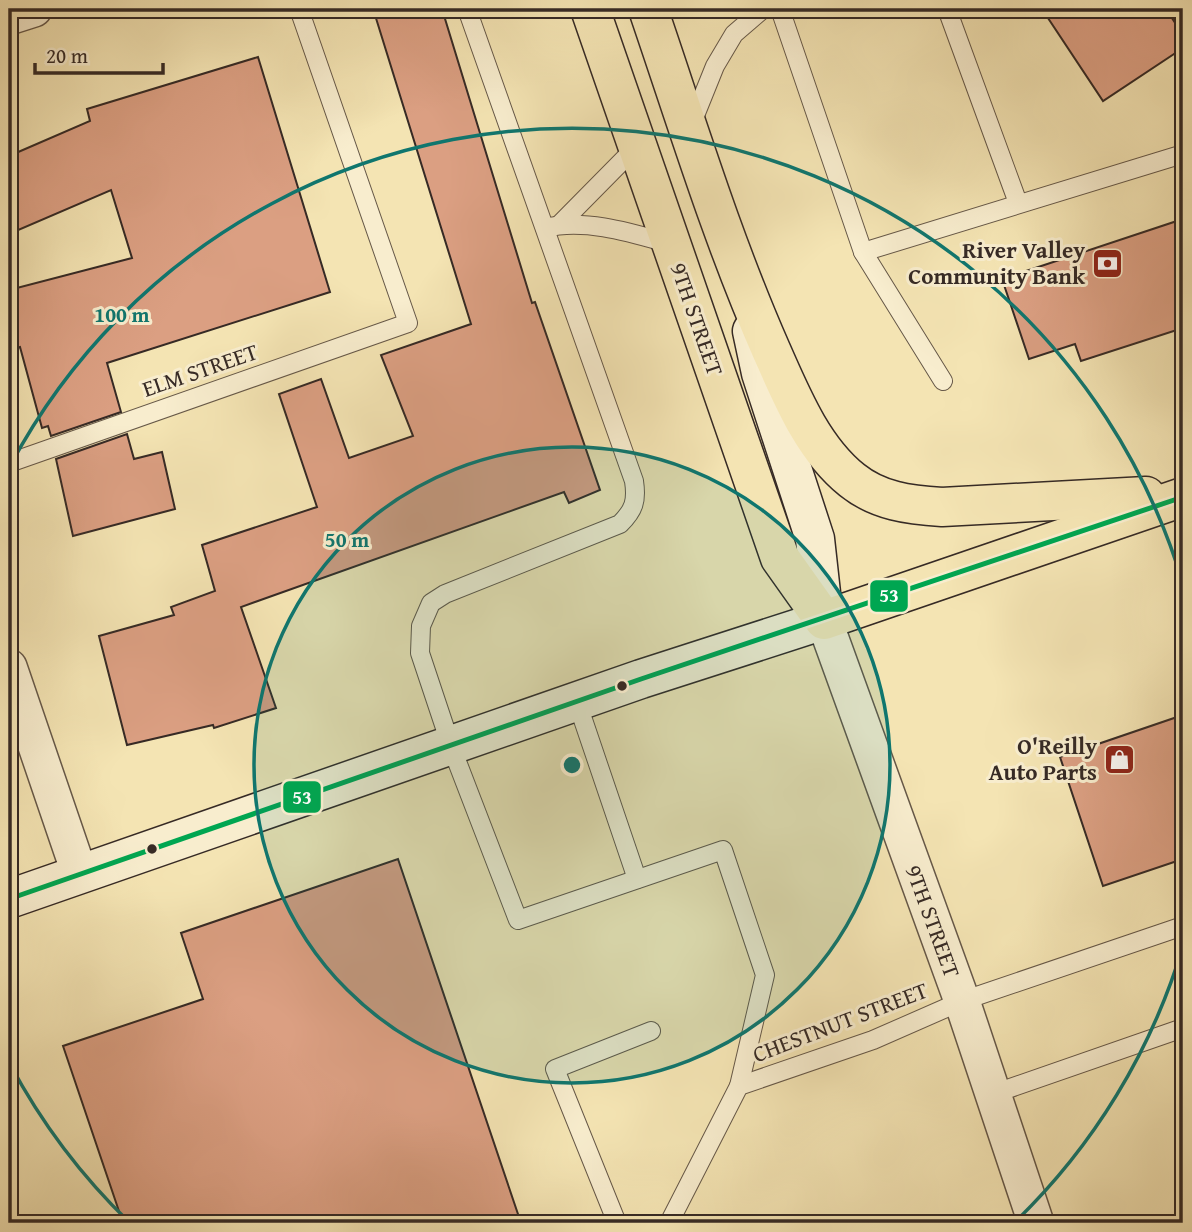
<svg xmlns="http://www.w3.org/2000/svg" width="1192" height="1232" font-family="'Gentium Book Plus',serif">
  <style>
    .building { fill: #db9f82; stroke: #362a25; stroke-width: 2 }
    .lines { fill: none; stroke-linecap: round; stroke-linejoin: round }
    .service-casing { stroke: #665848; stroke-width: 20 }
    .minor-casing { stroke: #665848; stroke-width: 38 }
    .secondary-casing { stroke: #362a25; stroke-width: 41 }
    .trunk-casing { stroke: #362a25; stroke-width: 41 }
    .service { stroke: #f8edce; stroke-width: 18 }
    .minor { stroke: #f8edce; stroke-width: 35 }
    .secondary { stroke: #f8edce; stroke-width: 38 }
    .trunk { stroke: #f4e4b3; stroke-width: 38 }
    .bus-1-casing { stroke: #f8edce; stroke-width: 10 }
    .bus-1 { stroke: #00a651; stroke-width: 5 }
    .ring { fill: none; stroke: #0f766e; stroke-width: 3.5 }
    .bus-dot { fill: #362a25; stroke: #f8edce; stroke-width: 2.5 }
    .labels { text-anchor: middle; stroke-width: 6; stroke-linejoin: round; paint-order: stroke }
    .poi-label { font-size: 23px; font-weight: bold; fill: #362a25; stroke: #f8edce; text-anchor: end }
    .street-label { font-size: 23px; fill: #362a25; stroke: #f8edce }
    .centre { fill: #0f766e; stroke: #f8edce; stroke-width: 3.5 }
    .ring-label { font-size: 21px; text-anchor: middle; font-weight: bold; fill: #0f766e; stroke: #f8edce; stroke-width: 6; stroke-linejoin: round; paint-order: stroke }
    .line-badge { stroke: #f8edce; stroke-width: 2.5 }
    .badge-label { font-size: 19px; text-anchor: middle; font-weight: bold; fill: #fff }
  </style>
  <rect width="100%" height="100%" fill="#f4e4b3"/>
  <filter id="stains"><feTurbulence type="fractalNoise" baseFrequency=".00286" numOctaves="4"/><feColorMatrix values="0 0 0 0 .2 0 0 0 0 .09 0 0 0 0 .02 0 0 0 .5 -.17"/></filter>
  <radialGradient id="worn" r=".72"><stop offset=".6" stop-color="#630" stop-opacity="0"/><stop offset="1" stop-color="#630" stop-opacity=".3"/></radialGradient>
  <g class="building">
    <path d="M397,9H442L532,303L535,302L600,490L569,503L564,492L241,607L276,708L214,728L213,725L127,745L99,636L174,615L171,607L215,591L202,545L317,507L279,394L321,379L349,458L413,436L381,355L471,324L375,15Z"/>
    <path d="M1042,9H1166L1183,35V48L1103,101Z"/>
    <path d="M258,57L330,292L107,363L121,412L51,436L48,426L42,428L20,347L9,350V290L132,258L111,190L9,234V156L90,121L87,109Z"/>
    <path d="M1183,219V328L1081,361L1075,344L1029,359L1002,279Z"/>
    <path d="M127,434L134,459L162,452L175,509L73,536L56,459Z"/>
    <path d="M1183,715V859L1103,886L1060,757Z"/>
    <path d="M398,859L521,1223H123L63,1046L203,999L181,933Z"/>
  </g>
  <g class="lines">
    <defs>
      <g id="service">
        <path d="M467,9L634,481C637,501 634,510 620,524L445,594L431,603L421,626L420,653L451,746L518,920L723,850L765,975L739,1086"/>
        <path d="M780,9L863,252L1183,154"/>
        <path d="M947,9L1018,203"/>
        <path d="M692,123L715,66L734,34L763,9"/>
        <path d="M559,225L637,146"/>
        <path d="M545,228C585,218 632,233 671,244"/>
        <path d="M863,252L943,381"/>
        <path d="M9,463L408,323L299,9"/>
        <path d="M577,702L637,879"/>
        <path d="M993,1094L1183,1028"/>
        <path d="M617,1223L555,1069L651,1031"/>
        <path d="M669,1223L739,1086L873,1040L962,1001L1183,926"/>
      </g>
      <g id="minor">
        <path d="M9,17L34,9"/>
        <path d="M824,620L962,1001L1036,1223"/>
        <path d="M9,667L80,875"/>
      </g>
      <path id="secondary" d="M9,899L641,679L824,620L815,539L761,373L752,331"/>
      <g id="trunk">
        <path d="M590,9L780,558L824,620L1183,497"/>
        <path d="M648,9C687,123 722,239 771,350C791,395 812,448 852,480C878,501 909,505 942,507L1146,496"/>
      </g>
    </defs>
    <use href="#service" class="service-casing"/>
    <use href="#minor" class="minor-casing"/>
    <use href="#secondary" class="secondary-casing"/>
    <use href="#trunk" class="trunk-casing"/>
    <use href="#service" class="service"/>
    <use href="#minor" class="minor"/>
    <use href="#secondary" class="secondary"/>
    <use href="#trunk" class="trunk"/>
    <defs>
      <path id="bus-1" d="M9,899L641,679L1183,497"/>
    </defs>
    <use href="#bus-1" class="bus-1-casing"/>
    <use href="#bus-1" class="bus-1"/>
  </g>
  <circle cx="572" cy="765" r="318" fill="#0f766e" fill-opacity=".12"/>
  <g class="ring">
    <circle cx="572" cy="765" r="318"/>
    <path d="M1183 946A637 637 0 0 1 1014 1223M130 1223A637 637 0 0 1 10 1064M10 466A637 637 0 0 1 1183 584"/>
  </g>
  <defs>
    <symbol id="bank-square" viewBox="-11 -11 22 22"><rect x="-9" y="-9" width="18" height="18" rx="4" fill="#8f2418" stroke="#f8edce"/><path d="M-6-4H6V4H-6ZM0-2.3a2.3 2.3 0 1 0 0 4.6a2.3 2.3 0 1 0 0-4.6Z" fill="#fff"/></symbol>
    <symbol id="shop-square" viewBox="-11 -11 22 22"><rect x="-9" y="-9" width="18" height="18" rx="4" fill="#8f2418" stroke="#f8edce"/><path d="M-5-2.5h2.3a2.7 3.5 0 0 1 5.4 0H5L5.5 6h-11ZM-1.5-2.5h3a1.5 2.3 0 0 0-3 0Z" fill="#fff"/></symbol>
  </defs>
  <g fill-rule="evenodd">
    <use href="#bank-square" x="1090" y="246" width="35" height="35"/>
    <use href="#shop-square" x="1102" y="742" width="35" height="35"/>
  </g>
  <g class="bus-dot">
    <circle cx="622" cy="686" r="6"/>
    <circle cx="152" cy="849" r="6"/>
  </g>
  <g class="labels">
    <g class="poi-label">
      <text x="1085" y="258">River Valley<tspan x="1085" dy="26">Community Bank</tspan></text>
      <text x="1097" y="754">O'Reilly<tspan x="1097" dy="26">Auto Parts</tspan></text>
    </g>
    <g class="street-label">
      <text transform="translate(697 319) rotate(71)" y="8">9TH STREET</text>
      <text transform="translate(200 370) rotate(-19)" y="8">ELM STREET</text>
      <text transform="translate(933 921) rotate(70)" y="8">9TH STREET</text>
      <text transform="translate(840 1022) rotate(-21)" y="8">CHESTNUT STREET</text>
    </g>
  </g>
  <circle cx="572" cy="765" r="10" class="centre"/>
  <g class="ring-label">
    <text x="122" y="322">100 m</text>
    <text x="347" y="547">50 m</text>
  </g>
  <g class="line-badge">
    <rect x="869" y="579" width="40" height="34" rx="7" fill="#00a651"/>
    <rect x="282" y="780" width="40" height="34" rx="7" fill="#00a651"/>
  </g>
  <g class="badge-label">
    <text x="889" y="602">53</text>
    <text x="302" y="804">53</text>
  </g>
  <rect width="1192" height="1232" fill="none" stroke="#f4e4b3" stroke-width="35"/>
  <rect x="10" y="10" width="1171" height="1211" fill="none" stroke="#362a25" stroke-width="3.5"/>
  <rect x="18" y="18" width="1157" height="1197" fill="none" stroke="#362a25" stroke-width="2"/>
  <path d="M35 63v10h128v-10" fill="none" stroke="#362a25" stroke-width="3.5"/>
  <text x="46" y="63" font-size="21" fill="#362a25" stroke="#f8edce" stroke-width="5" paint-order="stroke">20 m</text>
  <rect width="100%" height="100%" filter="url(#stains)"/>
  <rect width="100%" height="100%" fill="url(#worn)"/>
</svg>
